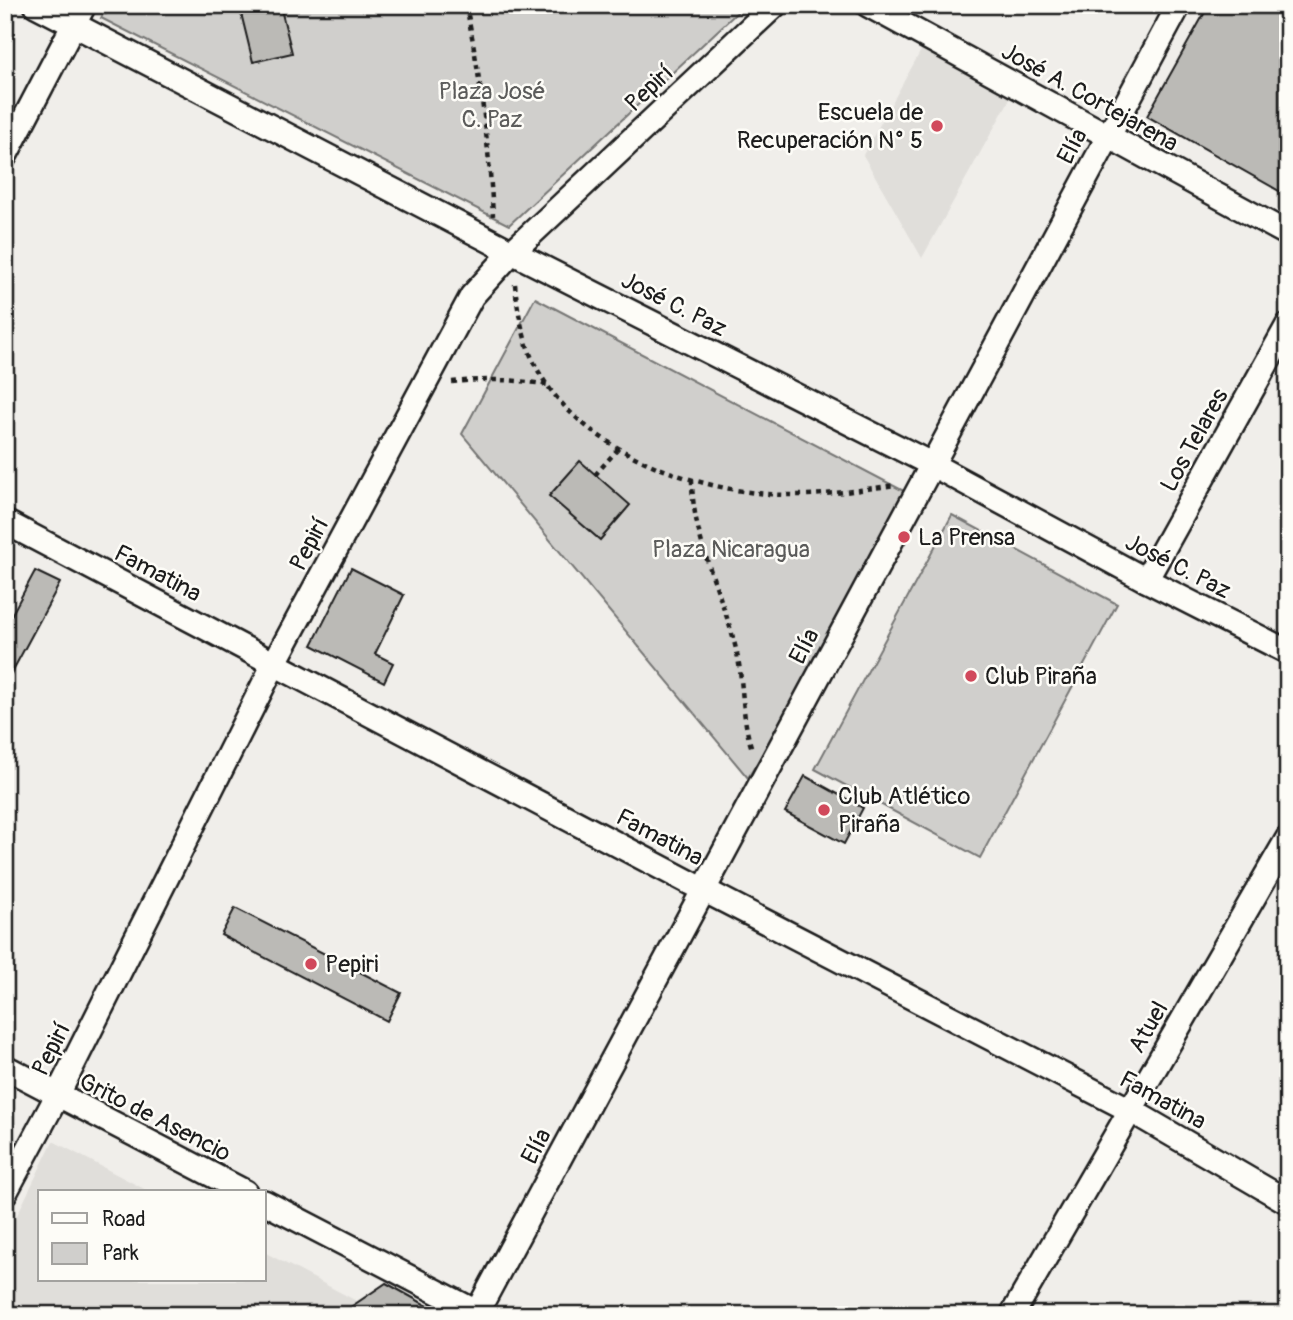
<svg xmlns="http://www.w3.org/2000/svg" width="1293" height="1320" font-family="Pangolin,sans-serif">
  <style>
    .built { fill: #e0deda }
    .green { fill: #d0cfcc; stroke: #767674; stroke-width: 2 }
    .building { fill: #bbbab6; stroke: #1c1c1c; stroke-width: 2 }
    .lines { fill: none; stroke-linecap: round; stroke-linejoin: round }
    .minor-casing { stroke: #1c1c1c; stroke-width: 28 }
    .path { stroke: #1c1c1c; stroke-width: 4.5; stroke-dasharray: 5 5; stroke-linecap: butt }
    .minor { stroke: #fdfcf7; stroke-width: 23 }
    .poi-dot { fill: #d1495b; stroke: #fdfcf7; stroke-width: 2.5 }
    .labels { text-anchor: middle; stroke-width: 5; stroke-linejoin: round; paint-order: stroke }
    .street-label { font-size: 24px; fill: #1c1c1c; stroke: #fdfcf7 }
    .park-label { font-size: 24px; fill: #5b5b5a; stroke: #fdfcf7 }
    .poi-label { font-size: 24px; fill: #1c1c1c; stroke: #fdfcf7; text-anchor: start }
  </style>
  <rect width="100%" height="100%" fill="#f0eeea"/>
  <filter id="ink" filterUnits="userSpaceOnUse"><feTurbulence type="fractalNoise" baseFrequency=".0143" numOctaves="2"/><feDisplacementMap in="SourceGraphic" scale="14" xChannelSelector="R" yChannelSelector="G"/><feConvolveMatrix kernelMatrix="1 2 1 2 8 2 1 2 1" color-interpolation-filters="sRGB"/></filter>
  <g filter="url(#ink)">
    <g class="built">
      <path d="M923,47L1011,97L922,258L863,155Z"/>
      <path d="M53,1141L150,1192H40V1280H264V1252L383,1315H5V1240Z"/>
    </g>
    <g class="green">
      <path d="M108,5H745L509,225L101,18Z"/>
      <path d="M535,298L917,498L748,778L462,434Z"/>
      <path d="M952,515L1117,604L980,858L815,769Z"/>
    </g>
    <g class="building">
      <path d="M239,5H280L292,53L253,62Z"/>
      <path d="M1209,5H1288V196L1147,116Z"/>
      <path d="M580,461L630,505L600,540L549,496Z"/>
      <path d="M351,568L404,595L375,654L393,663L384,682L312,645Z"/>
      <path d="M35,571L60,583L5,685V627Z"/>
      <path d="M805,776L863,808L844,844L785,812Z"/>
      <path d="M235,908L401,993L387,1021L221,935Z"/>
      <path d="M5,1100L12,1113L5,1126Z"/>
      <path d="M386,1283L444,1315H339Z"/>
    </g>
    <g class="lines">
      <defs>
        <g id="minor">
          <path d="M36,5L512,252L931,464L1146,580L1288,652"/>
          <path d="M868,5L1288,234"/>
          <path d="M5,156L84,5"/>
          <path d="M5,522L702,889L1130,1110L1288,1202"/>
          <path d="M1146,580L1288,325"/>
          <path d="M5,1067L245,1192"/>
          <path d="M5,1193L57,1096L274,664L472,296L512,252L775,5"/>
          <path d="M264,1202L482,1315"/>
          <path d="M477,1312L1179,5"/>
          <path d="M1012,1315L1288,838"/>
        </g>
      </defs>
      <use href="#minor" class="minor-casing"/>
      <g class="path">
        <path d="M466,5C480,75 489,145 493,216"/>
        <path d="M104,13L123,5"/>
        <path d="M515,284C517,308 522,333 531,356C570,448 697,494 789,495C824,496 860,490 895,485"/>
        <path d="M452,382C484,379 516,379 548,385"/>
        <path d="M595,475L618,449"/>
        <path d="M692,479C692,540 722,591 736,649C744,681 741,718 752,749"/>
      </g>
      <use href="#minor" class="minor"/>
    </g>
  </g>
  <g class="poi-dot">
    <circle cx="937" cy="126" r="7"/>
    <circle cx="904" cy="537" r="7"/>
    <circle cx="971" cy="676" r="7"/>
    <circle cx="824" cy="810" r="7"/>
    <circle cx="311" cy="964" r="7"/>
  </g>
  <g class="labels">
    <g class="street-label">
      <text transform="translate(649 88) rotate(-43)" y="8">Pepirí</text>
      <text transform="translate(1090 97) rotate(29)" y="8">José A. Cortejarena</text>
      <text transform="translate(1072 146) rotate(-62)" y="8">Elía</text>
      <text transform="translate(674 304) rotate(27)" y="8">José C. Paz</text>
      <text transform="translate(1194 440) rotate(-61)" y="8">Los Telares</text>
      <text transform="translate(309 544) rotate(-62)" y="8">Pepirí</text>
      <text transform="translate(1178 566) rotate(27)" y="8">José C. Paz</text>
      <text transform="translate(158 573) rotate(28)" y="8">Famatina</text>
      <text transform="translate(804 646) rotate(-62)" y="8">Elía</text>
      <text transform="translate(660 837) rotate(28)" y="8">Famatina</text>
      <text transform="translate(1148 1027) rotate(-60)" y="8">Atuel</text>
      <text transform="translate(51 1049) rotate(-63)" y="8">Pepirí</text>
      <text transform="translate(1163 1100) rotate(29)" y="8">Famatina</text>
      <text transform="translate(155 1117) rotate(27)" y="8">Grito de Asencio</text>
      <text transform="translate(536 1146) rotate(-62)" y="8">Elía</text>
    </g>
    <g class="park-label">
      <text x="492" y="99">Plaza José<tspan x="492" dy="28">C. Paz</tspan></text>
      <text x="731" y="557">Plaza Nicaragua</text>
    </g>
    <g class="poi-label">
      <text x="923" y="120" text-anchor="end">Escuela de<tspan x="923" dy="28">Recuperación N° 5</tspan></text>
      <text x="918" y="545">La Prensa</text>
      <text x="985" y="684">Club Piraña</text>
      <text x="838" y="804">Club Atlético<tspan x="838" dy="28">Piraña</tspan></text>
      <text x="325" y="972">Pepiri</text>
    </g>
  </g>
  <rect width="1293" height="1320" fill="none" stroke="#fdfcf7" stroke-width="28"/>
  <rect x="14" y="14" width="1265" height="1292" fill="none" stroke="#1c1c1c" stroke-width="2.5" filter="url(#ink)"/>
  <rect x="38" y="1190" width="228" height="91" fill="#fdfcf7" stroke="#a3a29f" stroke-width="2"/>
  <rect x="52" y="1213" width="35" height="10" fill="#fdfcf7" stroke="#a3a29f" stroke-width="2"/>
  <text x="102" y="1226" font-size="21" fill="#1c1c1c">Road</text>
  <rect x="52" y="1243" width="35" height="21" fill="#d0cfcc" stroke="#a3a29f" stroke-width="2"/>
  <text x="102" y="1260" font-size="21" fill="#1c1c1c">Park</text>
</svg>
